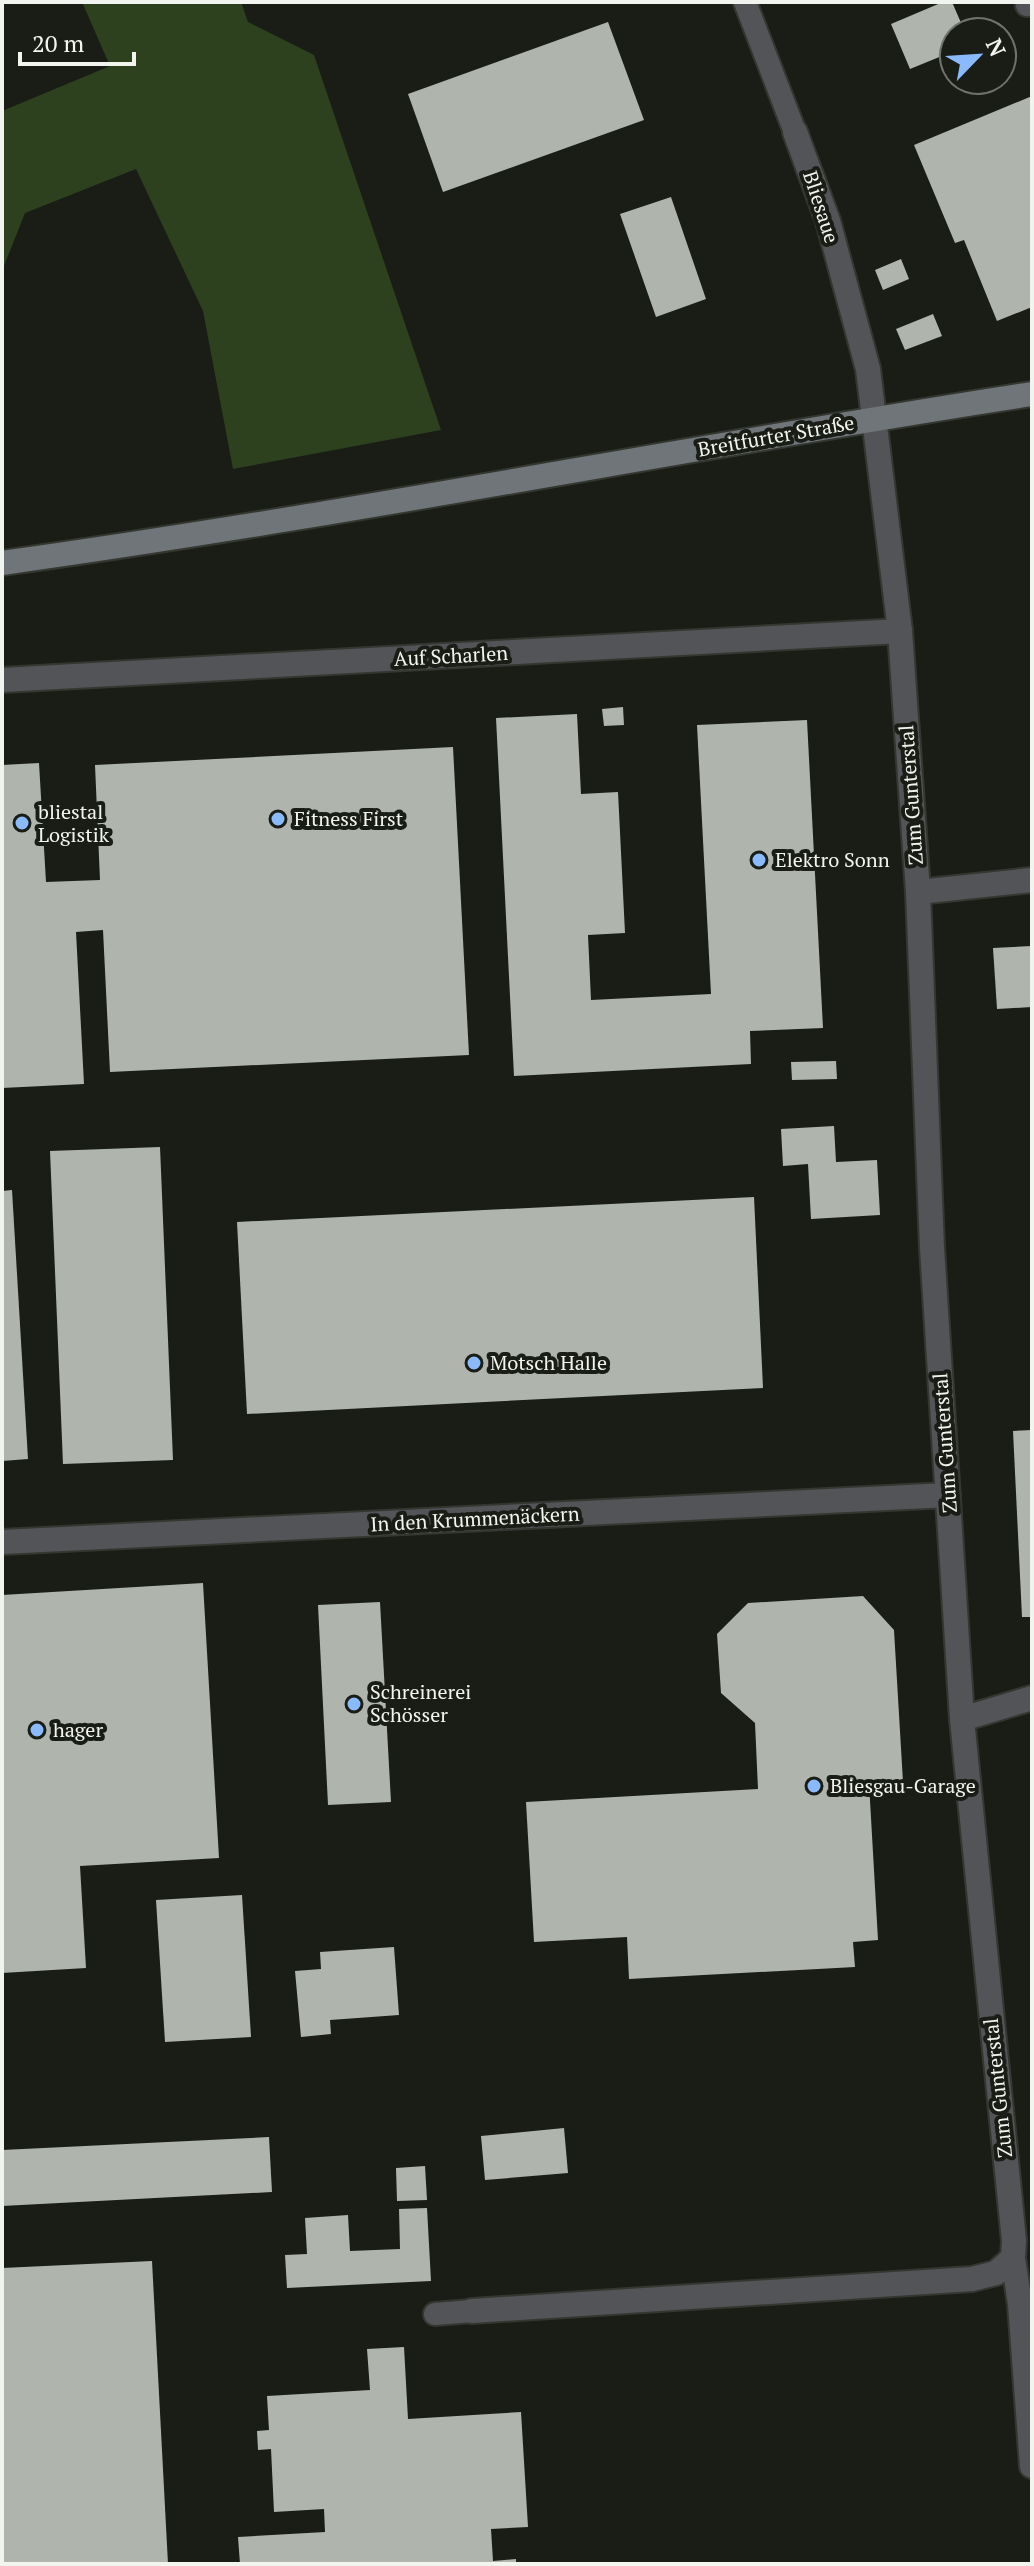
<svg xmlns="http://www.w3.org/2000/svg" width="1034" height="2566" font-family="'PT Serif',serif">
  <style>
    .green { fill: #2d411e }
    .building { fill: #afb5ac }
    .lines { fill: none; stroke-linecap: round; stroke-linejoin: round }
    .service-casing { stroke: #333730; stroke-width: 26 }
    .minor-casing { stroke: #333730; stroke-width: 28 }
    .secondary-casing { stroke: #333730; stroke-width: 28 }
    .service { stroke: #525458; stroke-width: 22 }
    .minor { stroke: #525458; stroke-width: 24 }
    .secondary { stroke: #70757a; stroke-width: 24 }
    .poi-dot { fill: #8abafc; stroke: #191d16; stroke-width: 3 }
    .labels { text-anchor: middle; stroke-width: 8; stroke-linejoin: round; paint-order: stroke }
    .street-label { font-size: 20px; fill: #f1f4ef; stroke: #191d16 }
    .poi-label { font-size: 20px; fill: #f1f4ef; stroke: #191d16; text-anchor: start }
  </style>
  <rect width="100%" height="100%" fill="#191d16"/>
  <path class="green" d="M82,2H241L248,22L314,55L441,430L233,469L203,311L136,169L25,213L2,271V111L110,66Z"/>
  <g class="building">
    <path d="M943,2H952L965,32H954V51L910,69L891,24Z"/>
    <path d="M608,22L644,120L443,192L408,94Z"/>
    <path d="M1032,96V307L997,321L964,240L955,243L914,145Z"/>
    <path d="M671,197L706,299L656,317L620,214Z"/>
    <path d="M901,259L909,279L883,290L875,270Z"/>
    <path d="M933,314L942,336L905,350L896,329Z"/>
    <path d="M623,707L624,725L604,726L602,709Z"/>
    <path d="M577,714L581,794L618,792L625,933L588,935L591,1000L711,994L697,725L807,720L823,1028L750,1031L751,1064L514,1076L496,718Z"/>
    <path d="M453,747L469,1055L110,1072L103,930L76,932L84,1084L2,1088V765L39,763L46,882L100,880L95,765Z"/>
    <path d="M1032,946V1007L997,1009L993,948Z"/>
    <path d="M836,1061L837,1079L792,1080L791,1062Z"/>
    <path d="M834,1126L836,1162L877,1160L880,1215L811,1219L808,1164L783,1166L781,1129Z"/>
    <path d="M160,1147L173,1460L63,1464L50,1151Z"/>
    <path d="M12,1190L28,1459L2,1461V1191Z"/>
    <path d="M754,1197L763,1388L247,1414L237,1222Z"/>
    <path d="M1032,1430V1617H1022L1013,1431Z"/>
    <path d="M203,1583L219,1858L80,1866L86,1968L2,1973V1595Z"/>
    <path d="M863,1596L894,1630L903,1782L869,1783L878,1940L853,1942L855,1967L629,1979L627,1937L534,1942L526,1802L758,1789L755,1723L721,1693L717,1634L748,1603Z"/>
    <path d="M380,1602L391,1802L328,1805L318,1605Z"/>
    <path d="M242,1895L251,2037L165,2042L156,1900Z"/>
    <path d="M394,1947L399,2015L330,2020L331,2034L301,2037L295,1971L321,1969L320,1952Z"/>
    <path d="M564,2128L568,2173L485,2180L481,2136Z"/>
    <path d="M269,2137L272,2192L2,2206V2150Z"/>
    <path d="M425,2166L427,2200L397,2201L396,2168Z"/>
    <path d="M427,2208L431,2281L287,2288L285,2255L307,2254L305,2218L348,2215L350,2251L400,2249L399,2209Z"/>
    <path d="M152,2261L168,2564H2V2268Z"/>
    <path d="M404,2347L408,2419L521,2412L528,2527L491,2529L493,2561L516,2559V2564H240L238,2537L325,2532L324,2509L274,2512L271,2449L258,2450L257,2431L269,2430L267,2396L370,2390L367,2349Z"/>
  </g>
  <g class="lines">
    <defs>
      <g id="service">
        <path d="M745,2L795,132"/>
        <path d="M1027,5L1032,2"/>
        <path d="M435,2314L472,2311"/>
      </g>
      <g id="minor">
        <path d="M795,132L828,221L868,369L900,631L918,892L932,1248L962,1719L1014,2241L1013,2258L1020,2304L1032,2466"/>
        <path d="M2,680L900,631"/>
        <path d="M918,892L1032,880"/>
        <path d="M2,1542L948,1495"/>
        <path d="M962,1719L1032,1698"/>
        <path d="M472,2311L972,2279L996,2273L1013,2258"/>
      </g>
      <path id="secondary" d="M2,563C347,515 688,447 1032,394"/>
    </defs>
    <use href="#service" class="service-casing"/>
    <use href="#minor" class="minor-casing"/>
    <use href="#secondary" class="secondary-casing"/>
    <use href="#service" class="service"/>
    <use href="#minor" class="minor"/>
    <use href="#secondary" class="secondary"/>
  </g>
  <g class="poi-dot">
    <circle cx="278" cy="819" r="8"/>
    <circle cx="22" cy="823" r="8"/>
    <circle cx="759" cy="860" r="8"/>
    <circle cx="474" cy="1363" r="8"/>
    <circle cx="354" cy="1704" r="8"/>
    <circle cx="37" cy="1730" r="8"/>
    <circle cx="814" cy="1786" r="8"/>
  </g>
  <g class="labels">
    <g class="street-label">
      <text transform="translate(821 207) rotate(72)" y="7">Bliesaue</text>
      <text transform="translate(776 436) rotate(-10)" y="7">Breitfurter Straße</text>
      <text transform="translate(451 656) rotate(-3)" y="7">Auf Scharlen</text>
      <text transform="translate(911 795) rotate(-94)" y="7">Zum Gunterstal</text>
      <text transform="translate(945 1443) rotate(-94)" y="7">Zum Gunterstal</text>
      <text transform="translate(475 1519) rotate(-3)" y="7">In den Krummenäckern</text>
      <text transform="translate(998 2088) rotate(-96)" y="7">Zum Gunterstal</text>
    </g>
    <g class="poi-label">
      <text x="38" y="819">bliestal<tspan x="38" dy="23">Logistik</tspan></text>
      <text x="294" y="826">Fitness First</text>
      <text x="775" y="867">Elektro Sonn</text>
      <text x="490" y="1370">Motsch Halle</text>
      <text x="370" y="1699">Schreinerei<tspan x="370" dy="23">Schösser</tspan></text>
      <text x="53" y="1737">hager</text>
      <text x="830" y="1793">Bliesgau-Garage</text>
    </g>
  </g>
  <rect width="1034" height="2566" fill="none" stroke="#f1f4ef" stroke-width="8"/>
  <g transform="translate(978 56) rotate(65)"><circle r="38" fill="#191d16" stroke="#6f736d" stroke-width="2"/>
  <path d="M0-6L14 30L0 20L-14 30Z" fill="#8abafc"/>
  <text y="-12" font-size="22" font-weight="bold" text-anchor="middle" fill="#f1f4ef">N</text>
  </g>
  <path d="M20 52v12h114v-12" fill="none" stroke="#f1f4ef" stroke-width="4"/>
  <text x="32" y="52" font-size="24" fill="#f1f4ef" stroke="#191d16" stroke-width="6" paint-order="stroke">20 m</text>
</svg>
